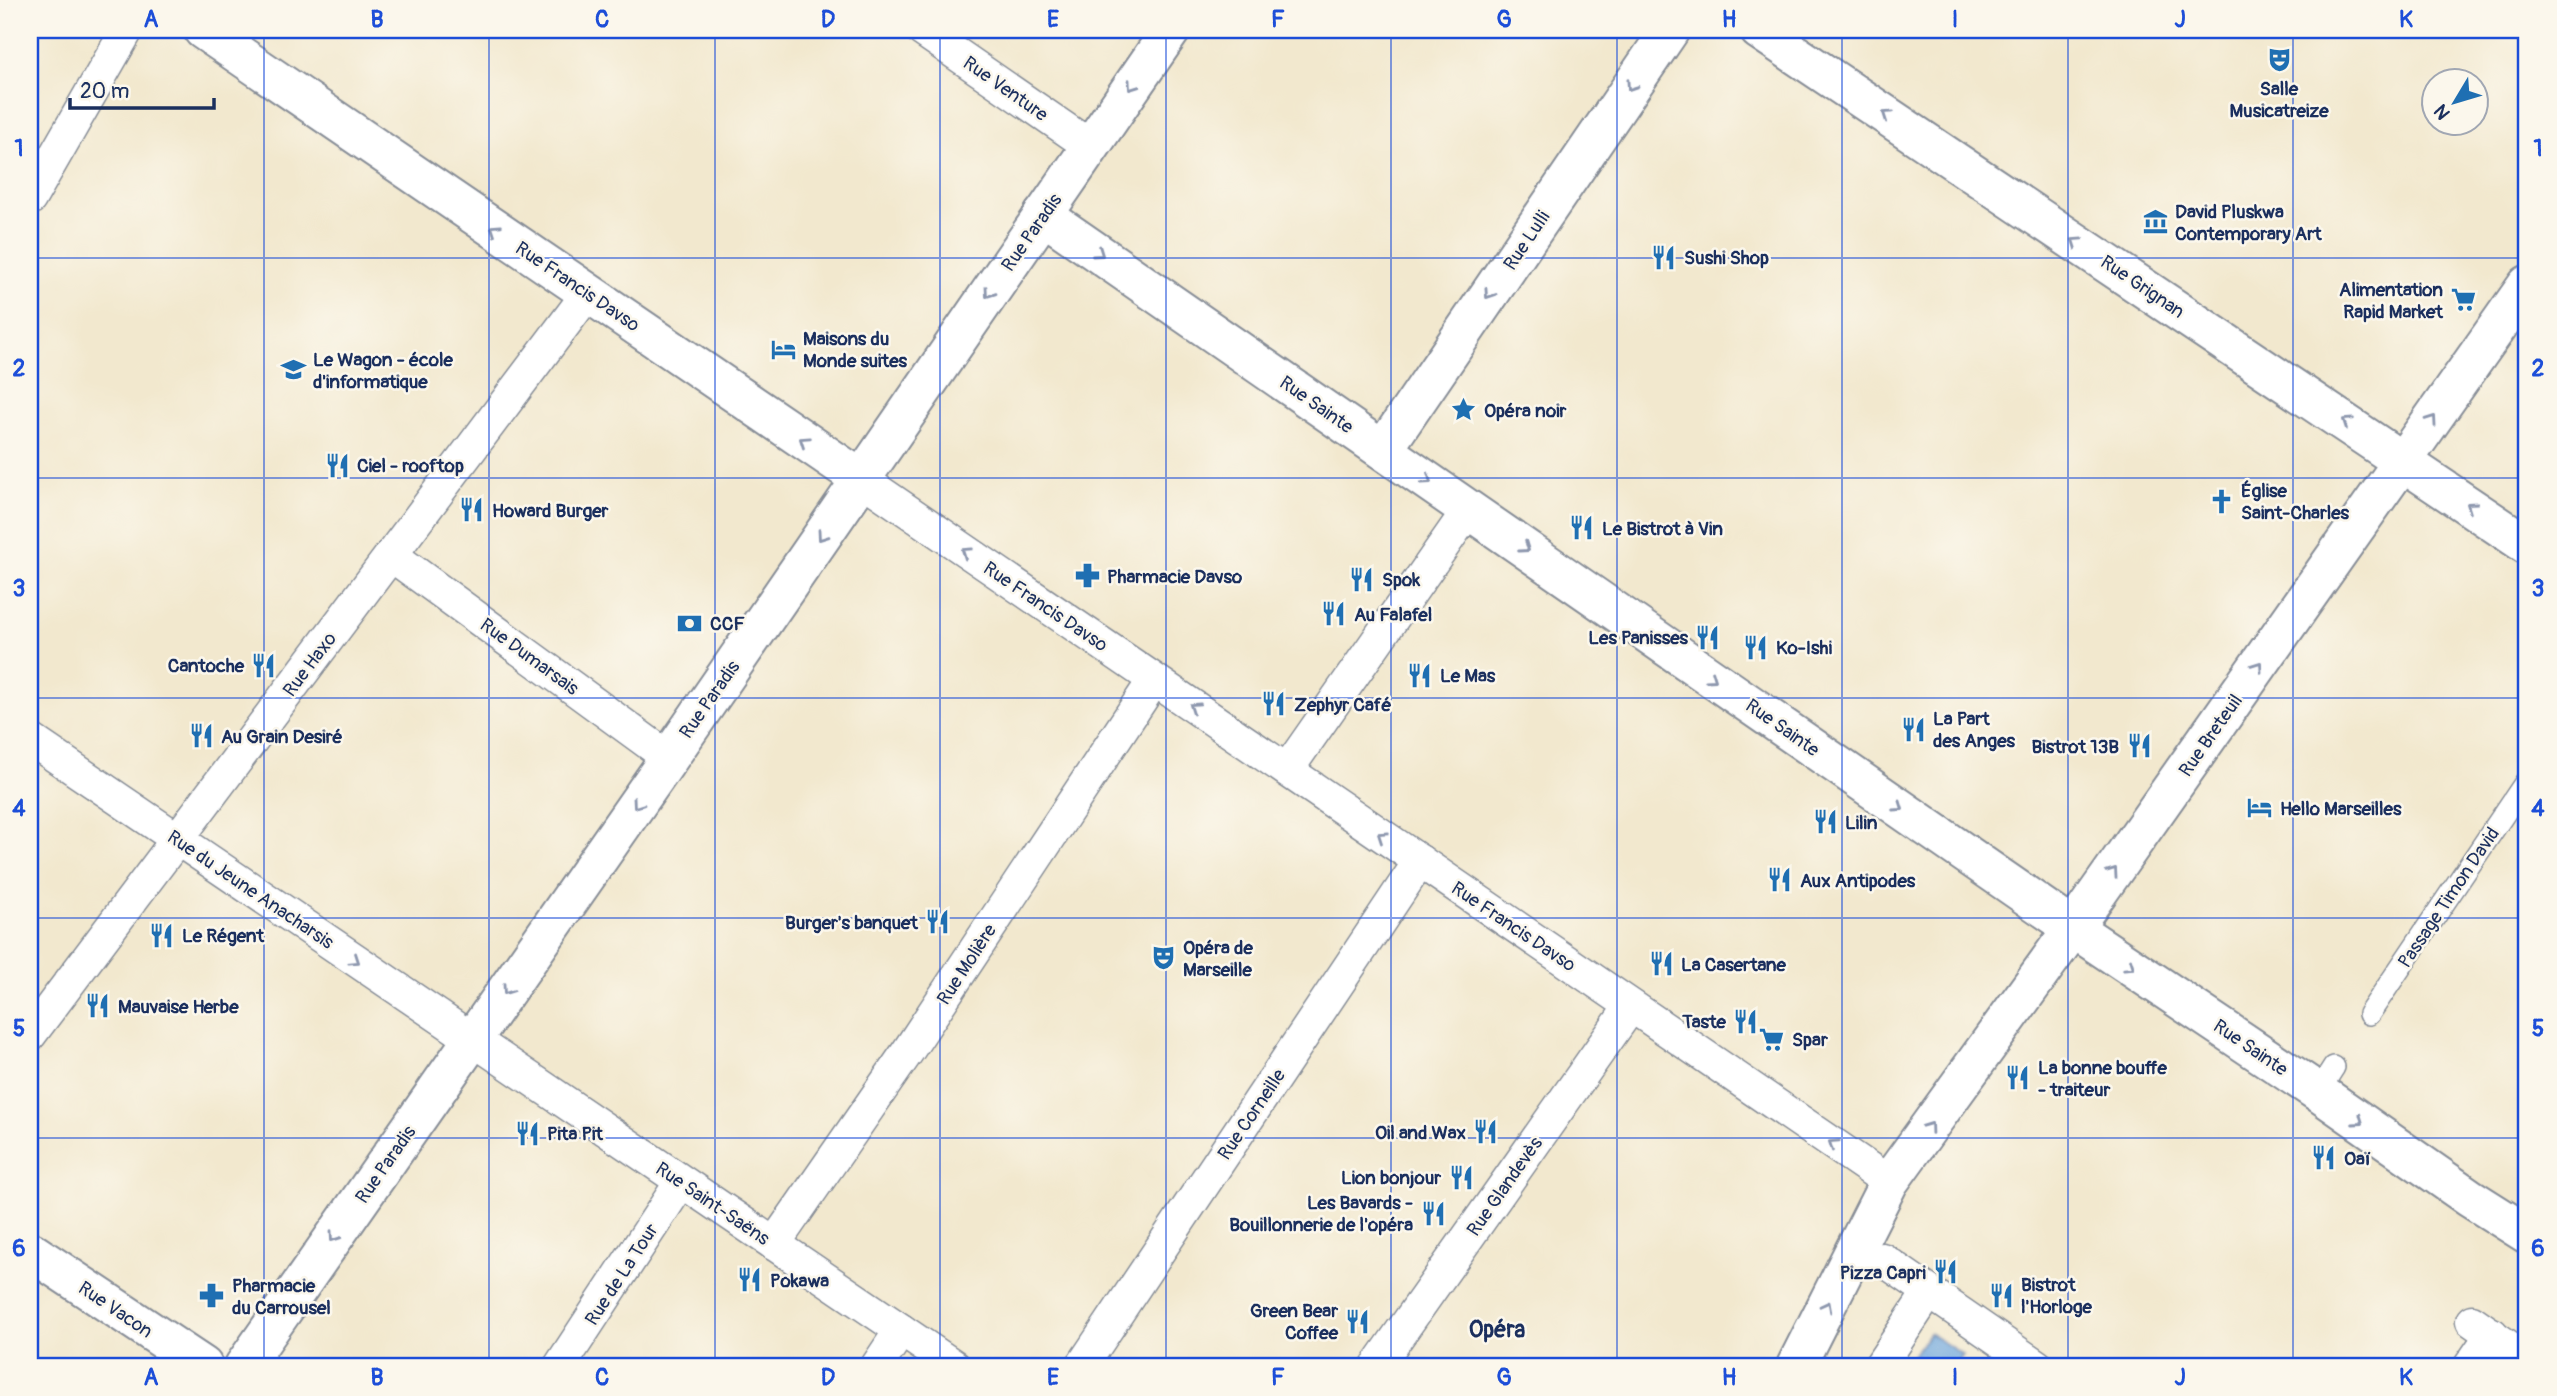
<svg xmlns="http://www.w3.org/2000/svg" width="2557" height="1396" font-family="Pangolin,sans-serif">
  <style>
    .water { fill: #6da5dc; stroke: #446a9d; stroke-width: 2 }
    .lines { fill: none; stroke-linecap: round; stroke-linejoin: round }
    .service-casing { stroke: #868c96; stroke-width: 24 }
    .pedestrian-casing { stroke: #868c96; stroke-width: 35 }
    .minor-casing { stroke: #868c96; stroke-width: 42 }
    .tertiary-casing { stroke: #868c96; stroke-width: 42 }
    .service { stroke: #fff; stroke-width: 21 }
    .pedestrian { stroke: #fff; stroke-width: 32 }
    .minor { stroke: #fff; stroke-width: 38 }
    .tertiary { stroke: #fff; stroke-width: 38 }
    .oneway { stroke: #8d97ae }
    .grid { fill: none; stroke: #1d4ed8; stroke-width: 2; stroke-opacity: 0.55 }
    .labels { text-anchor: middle; stroke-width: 5; stroke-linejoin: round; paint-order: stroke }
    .street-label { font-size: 19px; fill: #1b2f5e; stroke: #fbf7ec }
    .poi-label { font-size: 19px; font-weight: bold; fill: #1b2f5e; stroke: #fbf7ec; text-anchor: start }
    .quarter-label { font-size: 23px; font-weight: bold; fill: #1b2f5e; stroke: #fbf7ec }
    .neatline { fill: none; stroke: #1d4ed8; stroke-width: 2.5 }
    .grid-label { font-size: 23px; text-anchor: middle; font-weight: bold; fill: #1d4ed8 }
  </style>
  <rect width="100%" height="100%" fill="#fbf7ec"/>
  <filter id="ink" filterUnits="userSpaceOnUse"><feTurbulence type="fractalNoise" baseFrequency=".0143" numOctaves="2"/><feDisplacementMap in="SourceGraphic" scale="14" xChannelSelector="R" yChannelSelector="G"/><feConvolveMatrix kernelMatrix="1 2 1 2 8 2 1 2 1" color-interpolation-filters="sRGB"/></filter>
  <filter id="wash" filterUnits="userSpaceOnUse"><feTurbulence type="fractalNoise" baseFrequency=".00686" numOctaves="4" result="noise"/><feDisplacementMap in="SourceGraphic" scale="28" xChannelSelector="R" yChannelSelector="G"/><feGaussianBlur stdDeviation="1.57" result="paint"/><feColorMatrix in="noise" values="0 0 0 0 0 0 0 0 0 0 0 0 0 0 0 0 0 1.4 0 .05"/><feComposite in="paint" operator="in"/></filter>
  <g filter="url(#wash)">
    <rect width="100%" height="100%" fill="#f2e8ce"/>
    <path class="water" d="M1929,1333L1963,1355L1955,1366H1905Z"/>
  </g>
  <g filter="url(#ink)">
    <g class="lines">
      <defs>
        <g id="service">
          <path d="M2369,1014L2527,780"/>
          <path d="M2318,1092L2334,1067"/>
        </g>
        <g id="pedestrian">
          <path d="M922,30L1090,146"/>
          <path d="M30,199L127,30"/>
          <path d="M861,479L1889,1182"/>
          <path d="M391,555L669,758"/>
          <path d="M30,739L954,1366"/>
          <path d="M1287,770L1469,509"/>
          <path d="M30,1035L588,293"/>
          <path d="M774,1244L908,1051L1154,680"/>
          <path d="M1882,1259L2037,1366"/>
          <path d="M2472,1321L2512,1349"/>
          <path d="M560,1366L681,1182"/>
          <path d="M877,1366L901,1330"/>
          <path d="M1082,1366L1420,861"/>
          <path d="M1377,1366L1631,1006"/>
          <path d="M1880,1366L1929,1292"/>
          <path d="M2470,1366L2492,1334"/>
        </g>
        <g id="minor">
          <path d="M203,30L861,479"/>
          <path d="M1759,30L2527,545"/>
          <path d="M1043,215L2073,928L2318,1092L2470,1198L2527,1234"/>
          <path d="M1383,450L1670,30"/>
          <path d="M30,1251L203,1366"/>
          <path d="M244,1366L669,758L1171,30"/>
        </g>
        <path id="tertiary" d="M1796,1366L1889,1182L2073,928L2527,285"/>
      </defs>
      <use href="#service" class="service-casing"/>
      <use href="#pedestrian" class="pedestrian-casing"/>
      <use href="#minor" class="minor-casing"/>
      <use href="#tertiary" class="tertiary-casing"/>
      <use href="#service" class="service"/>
      <use href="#pedestrian" class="pedestrian"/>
      <use href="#minor" class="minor"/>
      <use href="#tertiary" class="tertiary"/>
    </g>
    <defs><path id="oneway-chevron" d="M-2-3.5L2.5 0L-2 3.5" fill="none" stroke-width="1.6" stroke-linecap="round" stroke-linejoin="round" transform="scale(1.75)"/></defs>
    <g class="oneway">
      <use href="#oneway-chevron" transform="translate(1132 86) rotate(125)"/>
      <use href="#oneway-chevron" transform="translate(1631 86) rotate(124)"/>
      <use href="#oneway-chevron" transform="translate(1887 115) rotate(-146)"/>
      <use href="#oneway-chevron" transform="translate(495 229) rotate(-146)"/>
      <use href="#oneway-chevron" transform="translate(2076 242) rotate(-146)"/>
      <use href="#oneway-chevron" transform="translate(1099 253) rotate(35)"/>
      <use href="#oneway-chevron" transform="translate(989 293) rotate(125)"/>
      <use href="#oneway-chevron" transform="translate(1489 294) rotate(124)"/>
      <use href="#oneway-chevron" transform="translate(2432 420) rotate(-55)"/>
      <use href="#oneway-chevron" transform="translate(2347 422) rotate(-146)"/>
      <use href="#oneway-chevron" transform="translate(804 441) rotate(-146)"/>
      <use href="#oneway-chevron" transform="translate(1427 480) rotate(35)"/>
      <use href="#oneway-chevron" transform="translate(2471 506) rotate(-145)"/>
      <use href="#oneway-chevron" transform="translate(822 536) rotate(125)"/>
      <use href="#oneway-chevron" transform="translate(1525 548) rotate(35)"/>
      <use href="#oneway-chevron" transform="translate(966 552) rotate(-146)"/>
      <use href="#oneway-chevron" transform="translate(2258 666) rotate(-55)"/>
      <use href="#oneway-chevron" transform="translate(1712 678) rotate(35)"/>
      <use href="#oneway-chevron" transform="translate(1194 707) rotate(-146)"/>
      <use href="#oneway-chevron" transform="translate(637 804) rotate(125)"/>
      <use href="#oneway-chevron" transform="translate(1899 807) rotate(35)"/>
      <use href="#oneway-chevron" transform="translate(1382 836) rotate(-146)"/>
      <use href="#oneway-chevron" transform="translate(2113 872) rotate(-55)"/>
      <use href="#oneway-chevron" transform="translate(355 960) rotate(34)"/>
      <use href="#oneway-chevron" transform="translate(2130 966) rotate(34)"/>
      <use href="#oneway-chevron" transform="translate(507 990) rotate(125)"/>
      <use href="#oneway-chevron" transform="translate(2359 1121) rotate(35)"/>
      <use href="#oneway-chevron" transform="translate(1929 1127) rotate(-54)"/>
      <use href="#oneway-chevron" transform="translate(1833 1144) rotate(-146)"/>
      <use href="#oneway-chevron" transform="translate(334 1237) rotate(125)"/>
      <use href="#oneway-chevron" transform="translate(1827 1306) rotate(-62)"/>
    </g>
  </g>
  <path class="grid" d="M264,30V1366M489,30V1366M715,30V1366M940,30V1366M1166,30V1366M1391,30V1366M1617,30V1366M1842,30V1366M2068,30V1366M2293,30V1366M30,258H2527M30,478H2527M30,698H2527M30,918H2527M30,1138H2527"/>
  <defs>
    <symbol id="theatre-bare" viewBox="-9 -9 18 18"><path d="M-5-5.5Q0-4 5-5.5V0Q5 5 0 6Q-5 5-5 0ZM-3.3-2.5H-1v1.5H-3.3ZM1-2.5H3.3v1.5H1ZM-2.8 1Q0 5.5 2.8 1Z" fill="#1f6fb2" stroke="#fbf7ec" stroke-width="2.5" paint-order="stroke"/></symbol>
    <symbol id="museum-bare" viewBox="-9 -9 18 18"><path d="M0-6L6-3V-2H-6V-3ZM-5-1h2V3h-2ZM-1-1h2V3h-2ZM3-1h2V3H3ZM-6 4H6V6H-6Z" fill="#1f6fb2" stroke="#fbf7ec" stroke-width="2.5" paint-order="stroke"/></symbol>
    <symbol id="restaurant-bare" viewBox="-9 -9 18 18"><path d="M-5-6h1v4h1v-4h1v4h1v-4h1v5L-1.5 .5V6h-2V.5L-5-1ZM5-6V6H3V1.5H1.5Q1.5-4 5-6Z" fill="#1f6fb2" stroke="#fbf7ec" stroke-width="2.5" paint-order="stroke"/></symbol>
    <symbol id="supermarket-bare" viewBox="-9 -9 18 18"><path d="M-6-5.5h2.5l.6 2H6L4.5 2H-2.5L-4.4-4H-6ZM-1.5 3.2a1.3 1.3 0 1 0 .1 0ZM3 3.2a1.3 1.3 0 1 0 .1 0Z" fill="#1f6fb2" stroke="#fbf7ec" stroke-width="2.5" paint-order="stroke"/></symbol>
    <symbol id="hotel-bare" viewBox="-9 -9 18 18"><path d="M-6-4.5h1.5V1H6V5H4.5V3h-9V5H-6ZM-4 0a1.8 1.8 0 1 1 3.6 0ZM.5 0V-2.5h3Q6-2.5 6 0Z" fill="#1f6fb2" stroke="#fbf7ec" stroke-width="2.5" paint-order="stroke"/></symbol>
    <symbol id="university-bare" viewBox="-9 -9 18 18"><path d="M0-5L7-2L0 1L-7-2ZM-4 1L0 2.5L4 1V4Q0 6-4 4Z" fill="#1f6fb2" stroke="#fbf7ec" stroke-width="2.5" paint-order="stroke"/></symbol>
    <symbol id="sight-bare" viewBox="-9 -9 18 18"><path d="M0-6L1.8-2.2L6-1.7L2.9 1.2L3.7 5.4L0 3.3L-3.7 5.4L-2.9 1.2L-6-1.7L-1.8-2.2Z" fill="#1f6fb2" stroke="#fbf7ec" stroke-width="2.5" paint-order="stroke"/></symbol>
    <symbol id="church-bare" viewBox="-9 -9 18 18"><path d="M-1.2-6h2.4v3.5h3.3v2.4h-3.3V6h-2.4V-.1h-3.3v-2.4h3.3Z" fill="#1f6fb2" stroke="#fbf7ec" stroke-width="2.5" paint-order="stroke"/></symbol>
    <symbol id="pharmacy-bare" viewBox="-9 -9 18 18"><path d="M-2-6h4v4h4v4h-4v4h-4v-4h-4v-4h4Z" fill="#1f6fb2" stroke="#fbf7ec" stroke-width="2.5" paint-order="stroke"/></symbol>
    <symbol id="bank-bare" viewBox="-9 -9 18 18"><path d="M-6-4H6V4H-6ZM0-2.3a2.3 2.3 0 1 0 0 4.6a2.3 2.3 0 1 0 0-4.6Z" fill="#1f6fb2" stroke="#fbf7ec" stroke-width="2.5" paint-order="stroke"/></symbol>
  </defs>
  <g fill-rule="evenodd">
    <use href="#theatre-bare" x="2262" y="42" width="35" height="35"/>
    <use href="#museum-bare" x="2138" y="204" width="35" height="35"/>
    <use href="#restaurant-bare" x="1646" y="240" width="35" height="35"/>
    <use href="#supermarket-bare" x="2446" y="282" width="35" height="35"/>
    <use href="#hotel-bare" x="766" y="332" width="35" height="35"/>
    <use href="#university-bare" x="276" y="352" width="35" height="35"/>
    <use href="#sight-bare" x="1446" y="392" width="35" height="35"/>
    <use href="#restaurant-bare" x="320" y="448" width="35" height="35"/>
    <use href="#church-bare" x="2204" y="484" width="35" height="35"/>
    <use href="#restaurant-bare" x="454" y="492" width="35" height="35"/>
    <use href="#restaurant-bare" x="1564" y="510" width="35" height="35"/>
    <use href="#pharmacy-bare" x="1070" y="558" width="35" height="35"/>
    <use href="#restaurant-bare" x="1344" y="562" width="35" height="35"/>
    <use href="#restaurant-bare" x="1316" y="596" width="35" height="35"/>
    <use href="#bank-bare" x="672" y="606" width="35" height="35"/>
    <use href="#restaurant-bare" x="1690" y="620" width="35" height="35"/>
    <use href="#restaurant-bare" x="1738" y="630" width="35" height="35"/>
    <use href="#restaurant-bare" x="246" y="648" width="35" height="35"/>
    <use href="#restaurant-bare" x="1402" y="658" width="35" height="35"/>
    <use href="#restaurant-bare" x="1256" y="686" width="35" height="35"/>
    <use href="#restaurant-bare" x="1896" y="712" width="35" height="35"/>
    <use href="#restaurant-bare" x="184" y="718" width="35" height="35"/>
    <use href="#restaurant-bare" x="2122" y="728" width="35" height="35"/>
    <use href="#hotel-bare" x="2242" y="790" width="35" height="35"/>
    <use href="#restaurant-bare" x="1808" y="804" width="35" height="35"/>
    <use href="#restaurant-bare" x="1762" y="862" width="35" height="35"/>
    <use href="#restaurant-bare" x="920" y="904" width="35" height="35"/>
    <use href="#restaurant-bare" x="144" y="918" width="35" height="35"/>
    <use href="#theatre-bare" x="1146" y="940" width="35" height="35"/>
    <use href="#restaurant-bare" x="1644" y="946" width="35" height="35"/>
    <use href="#restaurant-bare" x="80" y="988" width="35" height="35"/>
    <use href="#restaurant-bare" x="1728" y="1004" width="35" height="35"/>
    <use href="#supermarket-bare" x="1754" y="1022" width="35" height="35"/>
    <use href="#restaurant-bare" x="2000" y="1060" width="35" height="35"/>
    <use href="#restaurant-bare" x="1468" y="1114" width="35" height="35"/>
    <use href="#restaurant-bare" x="510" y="1116" width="35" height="35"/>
    <use href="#restaurant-bare" x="2306" y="1140" width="35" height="35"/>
    <use href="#restaurant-bare" x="1444" y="1160" width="35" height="35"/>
    <use href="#restaurant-bare" x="1416" y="1196" width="35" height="35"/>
    <use href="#restaurant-bare" x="1928" y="1254" width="35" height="35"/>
    <use href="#restaurant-bare" x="732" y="1262" width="35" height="35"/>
    <use href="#restaurant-bare" x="1984" y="1278" width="35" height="35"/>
    <use href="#pharmacy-bare" x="194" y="1278" width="35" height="35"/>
    <use href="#restaurant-bare" x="1340" y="1304" width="35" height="35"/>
  </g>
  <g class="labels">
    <g class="street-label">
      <text transform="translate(1006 88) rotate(35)" y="7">Rue Venture</text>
      <text transform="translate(1031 232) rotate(-55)" y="7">Rue Paradis</text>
      <text transform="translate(1526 240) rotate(-56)" y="7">Rue Lulli</text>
      <text transform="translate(578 286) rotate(34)" y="7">Rue Francis Davso</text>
      <text transform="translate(2143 286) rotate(34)" y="7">Rue Grignan</text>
      <text transform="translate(1317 404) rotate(35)" y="7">Rue Sainte</text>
      <text transform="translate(1046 606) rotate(34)" y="7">Rue Francis Davso</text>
      <text transform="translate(530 656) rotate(36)" y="7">Rue Dumarsais</text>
      <text transform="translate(309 664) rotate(-53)" y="7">Rue Haxo</text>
      <text transform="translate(709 699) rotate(-55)" y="7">Rue Paradis</text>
      <text transform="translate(1783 727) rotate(35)" y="7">Rue Sainte</text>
      <text transform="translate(2210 735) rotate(-55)" y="7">Rue Breteuil</text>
      <text transform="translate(251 889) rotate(34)" y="7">Rue du Jeune Anacharsis</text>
      <text transform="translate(2448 897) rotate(-56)" y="7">Passage Timon David</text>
      <text transform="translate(1514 926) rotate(34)" y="7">Rue Francis Davso</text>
      <text transform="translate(966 964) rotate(-57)" y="7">Rue Molière</text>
      <text transform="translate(2251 1047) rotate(34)" y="7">Rue Sainte</text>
      <text transform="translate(1251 1114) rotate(-56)" y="7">Rue Corneille</text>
      <text transform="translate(385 1164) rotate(-55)" y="7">Rue Paradis</text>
      <text transform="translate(1504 1186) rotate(-55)" y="7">Rue Glandevès</text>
      <text transform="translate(713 1203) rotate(34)" y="7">Rue Saint-Saëns</text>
      <text transform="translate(621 1274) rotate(-57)" y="7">Rue de La Tour</text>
      <text transform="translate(116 1309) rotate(34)" y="7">Rue Vacon</text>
    </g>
    <g class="poi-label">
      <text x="2279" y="95" text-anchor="middle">Salle<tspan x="2279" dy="22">Musicatreize</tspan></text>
      <text x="2175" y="218">David Pluskwa<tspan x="2175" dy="22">Contemporary Art</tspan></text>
      <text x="1684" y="264">Sushi Shop</text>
      <text x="2443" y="296" text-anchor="end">Alimentation<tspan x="2443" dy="22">Rapid Market</tspan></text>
      <text x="803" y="345">Maisons du<tspan x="803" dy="22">Monde suites</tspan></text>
      <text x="313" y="366">Le Wagon - école<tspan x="313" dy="22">d'informatique</tspan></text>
      <text x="1484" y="417">Opéra noir</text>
      <text x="357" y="472">Ciel - rooftop</text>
      <text x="2241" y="497">Église<tspan x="2241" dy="22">Saint-Charles</tspan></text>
      <text x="492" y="517">Howard Burger</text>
      <text x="1602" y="535">Le Bistrot à Vin</text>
      <text x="1107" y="583">Pharmacie Davso</text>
      <text x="1382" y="586">Spok</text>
      <text x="1354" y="621">Au Falafel</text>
      <text x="710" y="630">CCF</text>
      <text x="1688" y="644" text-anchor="end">Les Panisses</text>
      <text x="1776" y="654">Ko-Ishi</text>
      <text x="244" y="672" text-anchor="end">Cantoche</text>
      <text x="1440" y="682">Le Mas</text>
      <text x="1294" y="711">Zephyr Café</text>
      <text x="1933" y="725">La Part<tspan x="1933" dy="22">des Anges</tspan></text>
      <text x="221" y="743">Au Grain Desiré</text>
      <text x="2119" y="753" text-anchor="end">Bistrot 13B</text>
      <text x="2280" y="815">Hello Marseilles</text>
      <text x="1845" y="829">Lilin</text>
      <text x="1800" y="887">Aux Antipodes</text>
      <text x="918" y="929" text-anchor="end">Burger's banquet</text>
      <text x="182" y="942">Le Régent</text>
      <text x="1183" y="954">Opéra de<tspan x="1183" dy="22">Marseille</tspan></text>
      <text x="1681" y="971">La Casertane</text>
      <text x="118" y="1013">Mauvaise Herbe</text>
      <text x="1726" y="1028" text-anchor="end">Taste</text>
      <text x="1792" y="1046">Spar</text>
      <text x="2038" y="1074">La bonne bouffe<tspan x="2038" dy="22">- traiteur</tspan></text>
      <text x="1466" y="1139" text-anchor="end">Oil and Wax</text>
      <text x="547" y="1140">Pita Pit</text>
      <text x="2344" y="1165">Oaï</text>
      <text x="1441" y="1184" text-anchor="end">Lion bonjour</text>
      <text x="1413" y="1209" text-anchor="end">Les Bavards -<tspan x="1413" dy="22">Bouillonnerie de l'opéra</tspan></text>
      <text x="1926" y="1279" text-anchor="end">Pizza Capri</text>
      <text x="770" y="1287">Pokawa</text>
      <text x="2021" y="1291">Bistrot<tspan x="2021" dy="22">l'Horloge</tspan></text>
      <text x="232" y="1292">Pharmacie<tspan x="232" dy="22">du Carrousel</tspan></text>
      <text x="1338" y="1317" text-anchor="end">Green Bear<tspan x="1338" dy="22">Coffee</tspan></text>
    </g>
    <g class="quarter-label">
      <text x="1497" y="1337">Opéra</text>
    </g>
  </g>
  <rect width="2557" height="1396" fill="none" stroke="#fbf7ec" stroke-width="77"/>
  <g transform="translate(2455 102) rotate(232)"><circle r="33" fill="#fbf7ec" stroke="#a1a7b3" stroke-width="2"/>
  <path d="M0-5L12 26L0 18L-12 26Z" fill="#1f6fb2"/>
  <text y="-10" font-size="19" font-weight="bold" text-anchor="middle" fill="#1b2f5e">N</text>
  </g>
  <path d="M70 98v10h144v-10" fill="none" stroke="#1b2f5e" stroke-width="3.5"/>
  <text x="80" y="98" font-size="21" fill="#1b2f5e" stroke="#fbf7ec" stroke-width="5" paint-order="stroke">20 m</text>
  <rect x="38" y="38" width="2480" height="1320" class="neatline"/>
  <g class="grid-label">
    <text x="151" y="27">A</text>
    <text x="377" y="27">B</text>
    <text x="602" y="27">C</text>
    <text x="828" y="27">D</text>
    <text x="1053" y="27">E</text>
    <text x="1278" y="27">F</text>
    <text x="1504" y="27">G</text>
    <text x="1729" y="27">H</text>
    <text x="1955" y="27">I</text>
    <text x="2180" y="27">J</text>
    <text x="2406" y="27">K</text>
    <text x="19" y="156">1</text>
    <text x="2538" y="156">1</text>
    <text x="19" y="376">2</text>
    <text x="2538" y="376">2</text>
    <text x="19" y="596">3</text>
    <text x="2538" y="596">3</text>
    <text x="19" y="816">4</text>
    <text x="2538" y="816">4</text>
    <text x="19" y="1036">5</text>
    <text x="2538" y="1036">5</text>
    <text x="19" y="1256">6</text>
    <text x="2538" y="1256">6</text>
    <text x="151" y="1385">A</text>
    <text x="377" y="1385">B</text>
    <text x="602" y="1385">C</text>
    <text x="828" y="1385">D</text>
    <text x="1053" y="1385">E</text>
    <text x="1278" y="1385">F</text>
    <text x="1504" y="1385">G</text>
    <text x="1729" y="1385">H</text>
    <text x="1955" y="1385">I</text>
    <text x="2180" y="1385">J</text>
    <text x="2406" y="1385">K</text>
  </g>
</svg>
